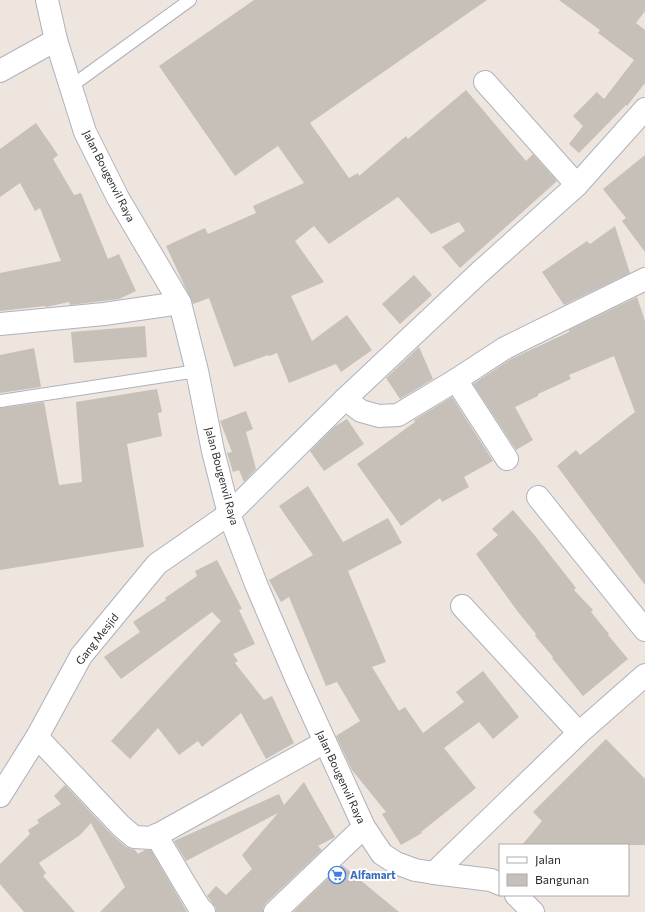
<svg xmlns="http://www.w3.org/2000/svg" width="645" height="912" font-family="Commissioner,sans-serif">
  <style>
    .building { fill: #c6c0b9 }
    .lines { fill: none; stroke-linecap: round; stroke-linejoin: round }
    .service-casing { stroke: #aeb2bc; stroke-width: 14 }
    .minor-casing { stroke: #aeb2bc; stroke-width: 24 }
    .service { stroke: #fff; stroke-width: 12 }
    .minor { stroke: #fff; stroke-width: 22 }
    .labels { text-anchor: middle; stroke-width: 4; stroke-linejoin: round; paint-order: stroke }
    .street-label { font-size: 11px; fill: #2c2c2c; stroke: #fff }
    .shop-label { font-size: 11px; font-weight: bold; fill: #366cbe; stroke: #fff; text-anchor: start }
  </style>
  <rect width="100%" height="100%" fill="#ede5de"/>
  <g class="building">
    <path d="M254,0H487L310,123L349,178L358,173L359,176L406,136L408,139L466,90L526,161L533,154L557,181L460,268L442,247L465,231L459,222L431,234L398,197L329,244L314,226L295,241L324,282L291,296L312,341L347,315L372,350L341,372L336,364L289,383L277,353L269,356L268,355L234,367L209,298L193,304L166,246L205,228L208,234L256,213L253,206L304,183L278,146L235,176L159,66Z"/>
    <path d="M559,0H645V11L636,23L645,30V83L627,106L626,105L579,153L569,144L583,126L573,116L597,92L604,99L634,60L598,33L600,30Z"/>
    <path d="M36,123L58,155L53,159L74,195L81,193L108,259L119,254L136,291L119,299L70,305L69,302L46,307L45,306L0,311V273L61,261L40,208L35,211L20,183L0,197V149Z"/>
    <path d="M645,155V252L622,221L626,218L603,189Z"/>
    <path d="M615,226L630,273L564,305L542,272L587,241L590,244Z"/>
    <path d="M414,275L432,295L400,324L382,304Z"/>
    <path d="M637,297L645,321V585L557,466L576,450L580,455L635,412L614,356L569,375L571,379L538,394V396L515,407L533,440L516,450L473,384L511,359L569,332V330Z"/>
    <path d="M145,326L147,357L74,363L71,332Z"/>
    <path d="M419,347L433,379L400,399L386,378Z"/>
    <path d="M34,348L41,387L0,393V355Z"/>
    <path d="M157,389L162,412L158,413L162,436L127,444L144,547L0,570V408L44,402L59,485L82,482L76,402Z"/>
    <path d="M452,397L493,461L464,477L469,487L442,502L440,498L401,526L357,464L415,422L414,420Z"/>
    <path d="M246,411L253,429L246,432L256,469L244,482L239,470L233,472L227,453L232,452L220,421Z"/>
    <path d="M347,419L364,444L324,471L310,451L334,427Z"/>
    <path d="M308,486L343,542L388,518L402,543L348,571L386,662L372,667L399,711L405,707L423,733L464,702L456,692L483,671L519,717L493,739L479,722L444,748L476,788L421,832L422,833L401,845L382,814L386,812L352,770L336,736L360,721L337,682L326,686L289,597L281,602L269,580L313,555L279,506Z"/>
    <path d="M513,510L536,537L576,588L574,590L593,610L591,612L609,634L608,635L628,659L583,696L552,658L553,657L535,636L536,634L518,612L476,554L498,535L492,529Z"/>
    <path d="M217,560L242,609L239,610L255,644L233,654L238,661L235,663L264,700L272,696L294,743L266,759L241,713L202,747L198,741L179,755L158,728L130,759L111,741L221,621L212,612L121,679L104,657L140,632L133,622L166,600L165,598L197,576L195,571Z"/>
    <path d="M606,739L645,779V845H522L542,821L533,812Z"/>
    <path d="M304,782L335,837L318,846L322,850L266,903L263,908V912H216V908L207,896L216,886L226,895L252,869L242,855L278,813L186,861L174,841L279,794L284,805Z"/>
    <path d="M65,785L112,835L126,847L135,850L138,854L145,850H151L187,912H100L125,887L91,823L80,835L39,863L46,873L43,876L75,912H24L0,884V864L30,834L28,830L39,823L37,820L61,804L54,796Z"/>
    <path d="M342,865L399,912H293Z"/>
  </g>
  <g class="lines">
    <defs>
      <g id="service">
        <path d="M70,87L190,0"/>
        <path d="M0,401L197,371"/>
      </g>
      <g id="minor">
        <path d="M47,0L56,40L85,132L118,198L180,303L197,371L213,451L229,514L256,584L296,678L364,827L382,854L396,863L415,870L434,873L491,880L500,884"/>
        <path d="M0,71L56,40"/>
        <path d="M485,82L577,185"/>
        <path d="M0,324L104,314L180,303"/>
        <path d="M456,380L507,459"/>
        <path d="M345,399L361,411L379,416L398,415L456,380L505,348L645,279"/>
        <path d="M538,497L645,630"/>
        <path d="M462,606L579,733"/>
        <path d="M37,737L121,826L134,837L152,838L325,742"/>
        <path d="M0,796L37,737L81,656L157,564L229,514L345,399L480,272L577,185L645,109"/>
        <path d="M156,835L182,879L199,907L204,912"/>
        <path d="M434,873L579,733L645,675"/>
        <path d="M516,895L533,912"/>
        <path d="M275,912L364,827"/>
      </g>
    </defs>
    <use href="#service" class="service-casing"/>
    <use href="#minor" class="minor-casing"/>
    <use href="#service" class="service"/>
    <use href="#minor" class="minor"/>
  </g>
  <defs>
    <symbol id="supermarket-ring" viewBox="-11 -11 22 22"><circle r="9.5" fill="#fff" stroke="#3f7fe0" stroke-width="1.5"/><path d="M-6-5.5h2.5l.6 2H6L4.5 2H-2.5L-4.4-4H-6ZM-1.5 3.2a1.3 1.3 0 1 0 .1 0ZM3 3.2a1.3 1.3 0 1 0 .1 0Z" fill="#3f7fe0"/></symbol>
  </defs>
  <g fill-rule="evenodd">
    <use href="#supermarket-ring" x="327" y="865" width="20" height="20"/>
  </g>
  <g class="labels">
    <g class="street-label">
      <text transform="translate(109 176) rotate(63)" y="4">Jalan Bougenvil Raya</text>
      <text transform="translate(222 476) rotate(75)" y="4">Jalan Bougenvil Raya</text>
      <text transform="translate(97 639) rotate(-52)" y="4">Gang Mesjid</text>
      <text transform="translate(341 777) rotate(65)" y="4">Jalan Bougenvil Raya</text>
    </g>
    <g class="shop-label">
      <text x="350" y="879">Alfamart</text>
    </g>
  </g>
  <rect x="499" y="844" width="130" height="52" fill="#ffffff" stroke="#ababab"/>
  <rect x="507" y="857" width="20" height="6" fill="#ffffff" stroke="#ababab"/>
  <text x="535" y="864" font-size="12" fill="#2c2c2c">Jalan</text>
  <rect x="507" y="874" width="20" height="12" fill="#c6c0b9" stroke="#ababab"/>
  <text x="535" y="884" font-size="12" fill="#2c2c2c">Bangunan</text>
</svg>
